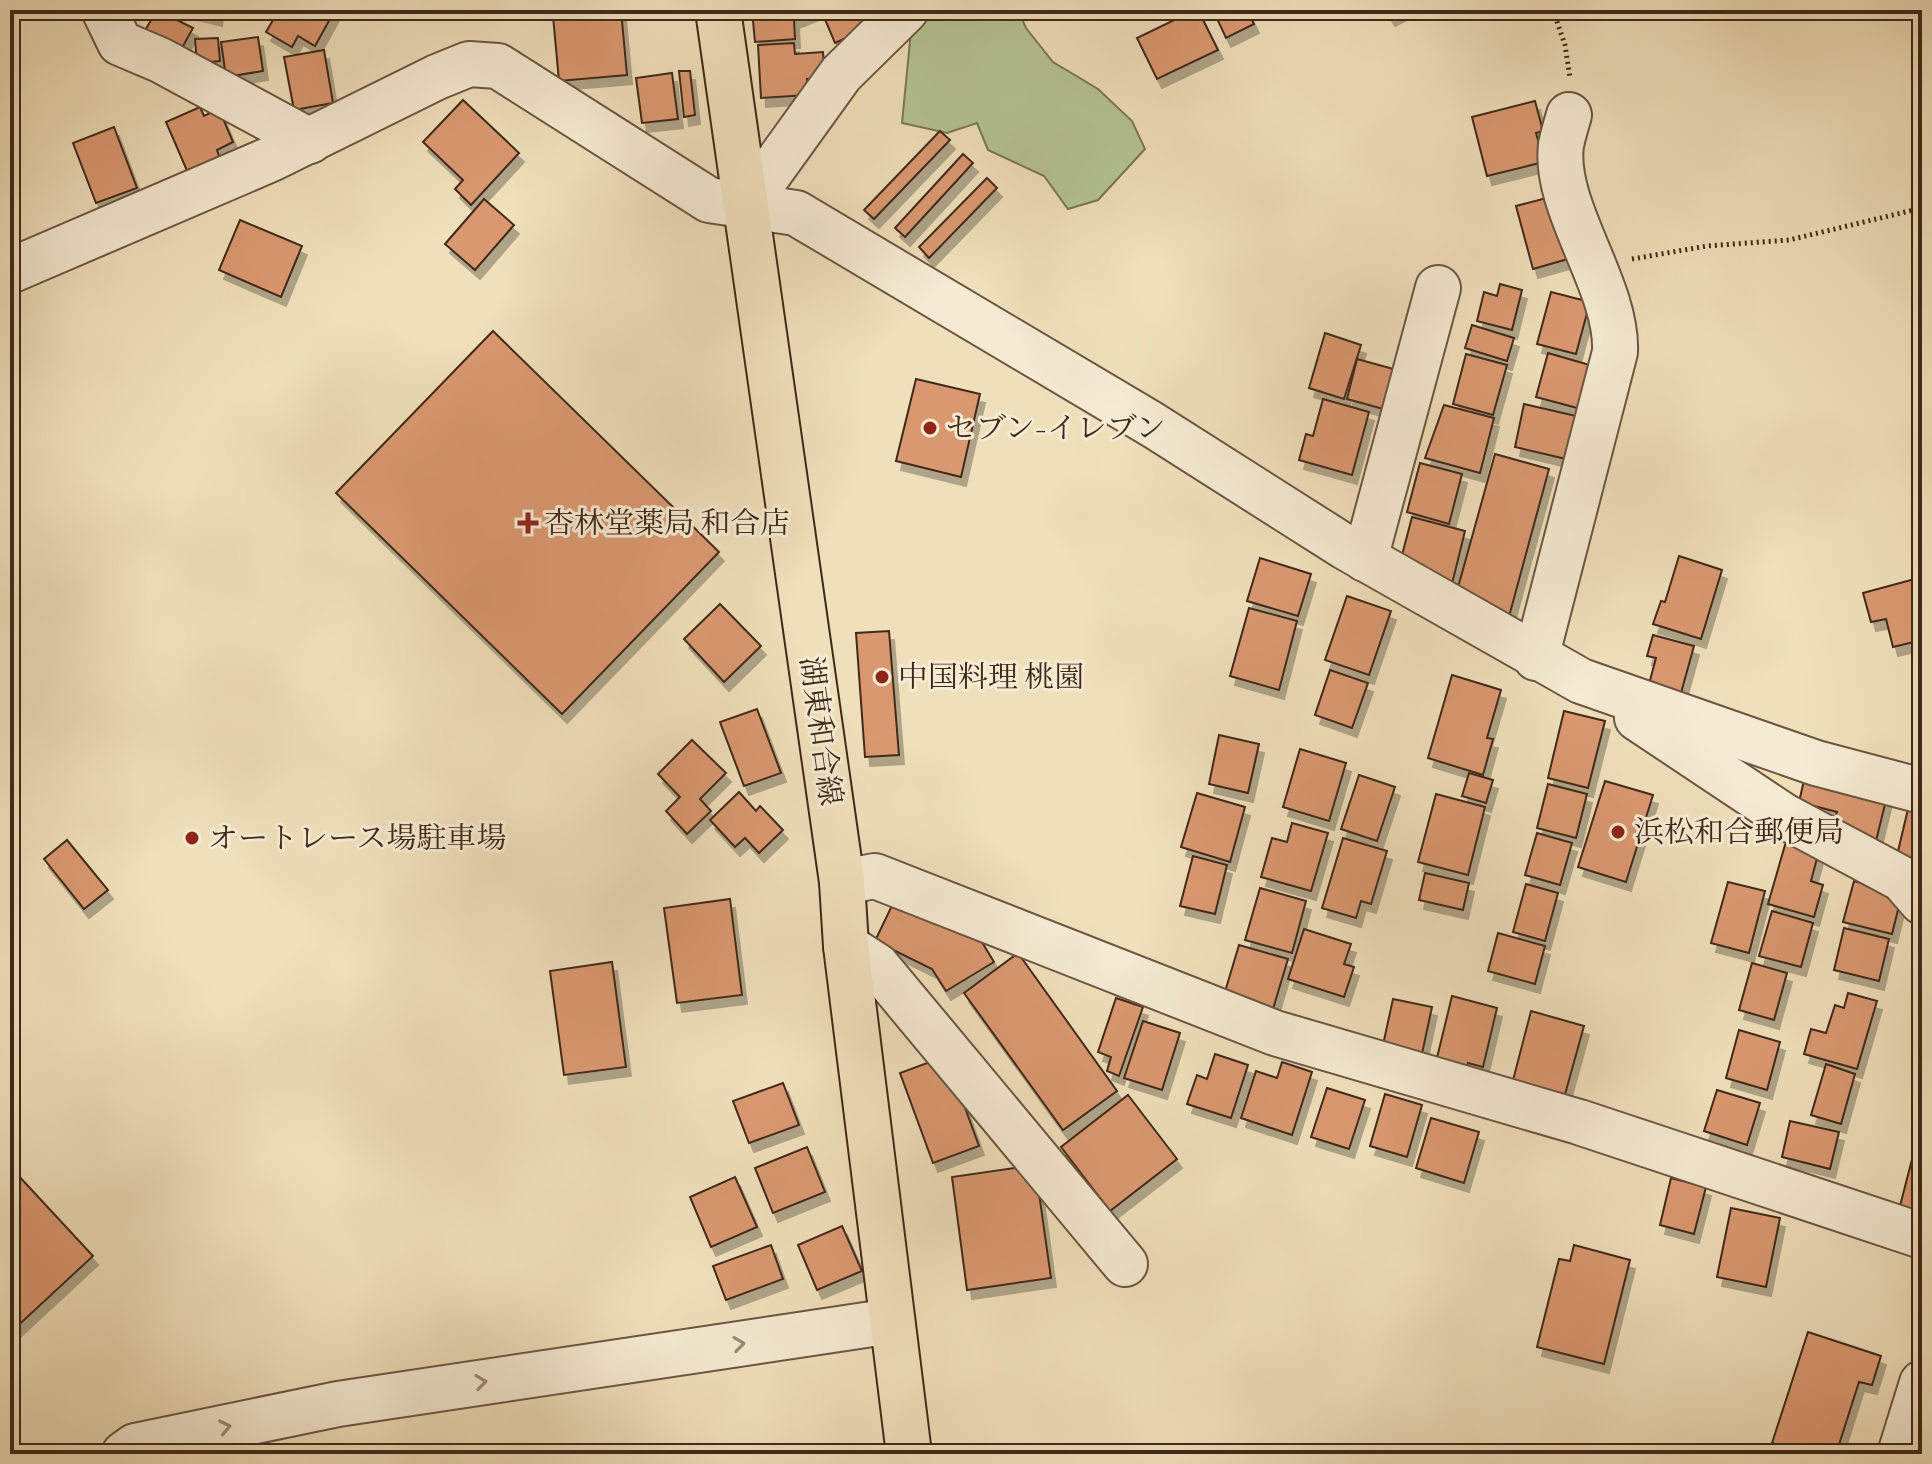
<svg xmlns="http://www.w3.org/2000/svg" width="1932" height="1464" font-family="'Libre Bodoni','Noto Serif JP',serif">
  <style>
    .green { fill: #b4c394; stroke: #7a7657; stroke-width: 2 }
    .building { fill: #da9870; stroke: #40291a; stroke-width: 2; filter: url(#shadow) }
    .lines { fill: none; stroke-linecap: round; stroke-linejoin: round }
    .minor-casing { stroke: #6c5642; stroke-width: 48 }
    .major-casing { stroke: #40291a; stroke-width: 48 }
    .path { stroke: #40291a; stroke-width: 5; stroke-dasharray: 2 4; stroke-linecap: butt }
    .minor { stroke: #f5ead2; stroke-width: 44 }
    .major { stroke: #efdfba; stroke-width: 44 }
    .oneway { stroke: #9a8a76 }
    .poi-dot { fill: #8f2418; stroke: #f5ead2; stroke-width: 3 }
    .labels { text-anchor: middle; stroke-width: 6; stroke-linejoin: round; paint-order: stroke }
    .poi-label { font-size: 30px; fill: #40291a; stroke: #f5ead2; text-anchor: start }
    .street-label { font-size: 30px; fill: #40291a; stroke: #f5ead2 }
  </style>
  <defs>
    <filter id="shadow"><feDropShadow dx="5" dy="9" stdDeviation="0" flood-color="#0004"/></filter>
  </defs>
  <rect width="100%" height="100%" fill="#efdfba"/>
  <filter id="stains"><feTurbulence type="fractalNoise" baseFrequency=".0025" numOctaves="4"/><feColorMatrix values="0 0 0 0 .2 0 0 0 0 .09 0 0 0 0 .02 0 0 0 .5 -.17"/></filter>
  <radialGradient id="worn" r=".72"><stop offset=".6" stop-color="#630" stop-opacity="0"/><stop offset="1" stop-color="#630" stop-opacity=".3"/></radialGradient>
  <path class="green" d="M938,10H1018L1026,28L1053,62L1098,89L1132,121L1145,149L1098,200L1068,209L1044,176L988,150L977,123L947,133L902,123L911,31Z"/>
  <g class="building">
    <path d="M157,10L193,28L178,55L143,34Z"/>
    <path d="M189,10H218L217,17Z"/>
    <path d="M279,10H335L315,46L298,36L292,47L266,32Z"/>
    <path d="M621,10L627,75L559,81L553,16Z"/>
    <path d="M752,10H814V11L794,19L795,39L755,42Z"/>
    <path d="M821,10H858L866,29L835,43Z"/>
    <path d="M1195,10H1198L1218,50L1157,79L1137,38Z"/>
    <path d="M1213,10H1247L1254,24L1226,38Z"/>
    <path d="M1386,10H1404L1390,17Z"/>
    <path d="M258,37L263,71L226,77L221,42Z"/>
    <path d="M218,38L220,61L197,63L195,39Z"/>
    <path d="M794,43L795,54L823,52L825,78L807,79L808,95L761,98L758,45Z"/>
    <path d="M324,50L333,103L294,110L284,57Z"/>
    <path d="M679,71H690L695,115L684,117Z"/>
    <path d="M672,73L678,119L642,123L636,78Z"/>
    <path d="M463,100L519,153L471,205L455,189L463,180L423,142Z"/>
    <path d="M1535,101L1543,131L1536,133L1544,162L1487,176L1472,117Z"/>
    <path d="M200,107L204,116L219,109L233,142L217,150L220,159L188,173L166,122Z"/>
    <path d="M114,127L137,188L96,203L73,143Z"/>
    <path d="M940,131L950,140L874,219L864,210Z"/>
    <path d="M963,154L973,163L905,237L895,228Z"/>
    <path d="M987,178L997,188L929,258L919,247Z"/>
    <path d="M1558,195L1575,257L1533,269L1516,206Z"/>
    <path d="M484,199L514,225L475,270L445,244Z"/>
    <path d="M240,220L302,246L281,297L219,270Z"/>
    <path d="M1500,284L1522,290L1512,330L1477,321L1484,292L1497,296Z"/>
    <path d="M1551,292L1590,302L1576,354L1537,344Z"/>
    <path d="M1472,325L1514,338L1507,361L1465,348Z"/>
    <path d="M493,331L719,552L562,714L336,493Z"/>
    <path d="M1325,333L1361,345L1344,399L1309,388Z"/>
    <path d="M1548,353L1593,366L1581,409L1536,397Z"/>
    <path d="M1466,354L1507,365L1493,415L1453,404Z"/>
    <path d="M1357,359L1397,370L1387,410L1347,399Z"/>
    <path d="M916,379L980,394L961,477L896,461Z"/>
    <path d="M1323,399L1369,412L1352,475L1299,460L1306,434L1313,436Z"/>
    <path d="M1524,404L1576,416L1566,459L1515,447Z"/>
    <path d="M1444,405L1494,418L1480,473L1425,458Z"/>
    <path d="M1495,454L1549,469L1507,624L1457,591Z"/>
    <path d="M1420,463L1462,474L1449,524L1407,512Z"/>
    <path d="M1412,517L1465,531L1452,584L1419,576L1423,565L1401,559Z"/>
    <path d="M1679,556L1722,570L1701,639L1653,624L1661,601L1665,602Z"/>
    <path d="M1260,558L1311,574L1298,616L1247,601Z"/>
    <path d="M1922,577V640L1893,647L1886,619L1871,622L1863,593Z"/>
    <path d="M1347,596L1391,611L1369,675L1325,660Z"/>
    <path d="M720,604L761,646L724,682L684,639Z"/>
    <path d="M1249,608L1297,621L1279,690L1230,676Z"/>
    <path d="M889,631L899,755L865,757L856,633Z"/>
    <path d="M1653,635L1694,646L1681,693L1649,684L1656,658L1647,656Z"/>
    <path d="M1330,670L1368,683L1352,728L1315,715Z"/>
    <path d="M1452,675L1501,690L1487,738L1493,739L1483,775L1428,758Z"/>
    <path d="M757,709L781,773L744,786L720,722Z"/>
    <path d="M1564,711L1605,721L1588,788L1548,778Z"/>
    <path d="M1219,735L1259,744L1248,793L1209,784Z"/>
    <path d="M692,740L726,773L700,799L711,811L687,834L666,811L680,797L658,774Z"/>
    <path d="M1300,749L1346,763L1329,821L1283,807Z"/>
    <path d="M1469,773L1493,780L1486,803L1462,796Z"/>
    <path d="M1359,775L1395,787L1377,841L1341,829Z"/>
    <path d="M1805,776L1887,796L1876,841L1832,830L1837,812L1799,802Z"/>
    <path d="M1605,781L1653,795L1626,882L1578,867Z"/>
    <path d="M1548,784L1587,794L1576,838L1537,828Z"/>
    <path d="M739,792L756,811L760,806L783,830L759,853L745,838L735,847L710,820Z"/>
    <path d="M1197,793L1245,807L1230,862L1181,847Z"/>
    <path d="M1436,794L1485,807L1468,875L1418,862Z"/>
    <path d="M1908,809L1922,813V870L1895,864Z"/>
    <path d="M1292,823L1328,833L1311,891L1261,877L1272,838L1287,842Z"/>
    <path d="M1537,833L1572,843L1560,885L1525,875Z"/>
    <path d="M1343,838L1387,851L1371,904L1361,901L1356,918L1322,908Z"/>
    <path d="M1787,838L1820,847L1811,881L1823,885L1814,917L1768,904Z"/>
    <path d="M67,840L108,890L84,909L44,859Z"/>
    <path d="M1193,856L1227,865L1215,914L1180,906Z"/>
    <path d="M1425,873L1469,883L1463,910L1419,900Z"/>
    <path d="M1854,881L1902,894L1892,934L1843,922Z"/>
    <path d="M1728,882L1765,891L1749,953L1711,943Z"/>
    <path d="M1526,884L1558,893L1545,941L1513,932Z"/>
    <path d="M1260,888L1306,901L1292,953L1245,940Z"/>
    <path d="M897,895L977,934L994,962L946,991L932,969L875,941Z"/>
    <path d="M730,899L742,995L677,1003L664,908Z"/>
    <path d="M1772,911L1813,923L1801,967L1759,956Z"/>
    <path d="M1844,928L1889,939L1879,981L1834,970Z"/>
    <path d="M1304,929L1351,944L1344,964L1354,967L1344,997L1288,979Z"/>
    <path d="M1498,933L1545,946L1535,984L1488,971Z"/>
    <path d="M1239,945L1288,959L1273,1009L1224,995Z"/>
    <path d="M1018,953L1117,1091L1063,1130L964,993Z"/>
    <path d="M612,962L626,1067L564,1075L550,971Z"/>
    <path d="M1752,963L1787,973L1774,1020L1739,1010Z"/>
    <path d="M1848,993L1877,1001L1857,1069L1804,1054L1811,1029L1826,1033L1835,1005L1844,1008Z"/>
    <path d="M1452,996L1497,1008L1483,1067L1468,1063L1465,1074L1435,1066Z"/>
    <path d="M1116,998L1143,1007L1119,1076L1107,1071L1111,1057L1098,1052Z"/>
    <path d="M1393,999L1432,1007L1420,1063L1381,1054Z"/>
    <path d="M1531,1011L1584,1026L1564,1098L1512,1084Z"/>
    <path d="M1143,1021L1180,1033L1162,1090L1124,1078Z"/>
    <path d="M1739,1030L1780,1042L1767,1090L1726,1078Z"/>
    <path d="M1215,1054L1248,1065L1231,1118L1187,1104L1197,1075L1207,1079Z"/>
    <path d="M946,1056L979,1146L933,1163L900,1073Z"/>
    <path d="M1282,1062L1312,1072L1292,1135L1241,1118L1256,1071L1277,1078Z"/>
    <path d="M1826,1064L1855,1074L1841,1124L1811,1115Z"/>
    <path d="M783,1083L799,1125L749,1143L733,1101Z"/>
    <path d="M1327,1088L1365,1100L1349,1149L1311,1137Z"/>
    <path d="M1717,1090L1760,1103L1747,1145L1704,1131Z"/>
    <path d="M1385,1094L1422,1105L1407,1157L1370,1146Z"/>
    <path d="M1128,1095L1177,1159L1110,1211L1061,1147Z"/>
    <path d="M1431,1118L1479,1132L1464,1183L1416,1168Z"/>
    <path d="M1790,1121L1839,1132L1830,1169L1782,1157Z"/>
    <path d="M1918,1136L1922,1137V1212L1900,1206Z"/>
    <path d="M807,1147L825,1192L773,1213L755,1168Z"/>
    <path d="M1035,1165L1051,1278L967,1290L952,1177Z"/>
    <path d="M16,1173L93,1256L10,1333V1178Z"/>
    <path d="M735,1177L757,1227L711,1247L690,1197Z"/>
    <path d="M1671,1178L1706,1187L1694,1234L1660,1225Z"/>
    <path d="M1731,1208L1780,1218L1766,1287L1717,1277Z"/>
    <path d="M842,1226L862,1271L817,1290L798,1245Z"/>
    <path d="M771,1245L783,1279L726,1300L713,1266Z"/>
    <path d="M1574,1245L1630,1260L1604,1364L1537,1347L1559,1259L1570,1261Z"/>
    <path d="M1808,1332L1881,1356L1872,1385L1859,1382L1836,1454H1804L1772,1443Z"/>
  </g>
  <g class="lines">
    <defs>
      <g id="minor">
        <path d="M104,10L120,43L160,60L310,141"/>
        <path d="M746,206L841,74L906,10"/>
        <path d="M10,271L271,159L437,77L469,64L498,66L709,200L796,213L1153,425L1345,547L1581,681L1816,763L1922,791"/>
        <path d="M1365,559L1438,288"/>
        <path d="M1536,658L1615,352C1618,286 1553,208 1561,145C1563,135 1566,125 1569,115"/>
        <path d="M1637,718L1784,816L1902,879L1922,902"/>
        <path d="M842,882L875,876L1275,1033L1579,1122L1922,1236"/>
        <path d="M846,946L877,966L1125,1264"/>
        <path d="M124,1454L135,1446L338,1404L892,1321"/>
        <path d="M1900,1454L1922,1383"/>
      </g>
      <path id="major" d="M718,10L842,882L846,946L909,1454"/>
    </defs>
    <use href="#minor" class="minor-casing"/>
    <use href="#major" class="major-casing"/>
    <g class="path">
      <path d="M1553,10L1565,45L1570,78"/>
      <path d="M1632,259L1707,246L1789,240L1922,208"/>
    </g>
    <use href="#minor" class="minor"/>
    <use href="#major" class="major"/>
  </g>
  <defs><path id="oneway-chevron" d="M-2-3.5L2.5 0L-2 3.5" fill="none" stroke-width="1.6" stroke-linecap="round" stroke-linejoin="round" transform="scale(2)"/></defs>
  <g class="oneway">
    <use href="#oneway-chevron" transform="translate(739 1344) rotate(-8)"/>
    <use href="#oneway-chevron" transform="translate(481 1382) rotate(-8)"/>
    <use href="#oneway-chevron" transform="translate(225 1427) rotate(-12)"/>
  </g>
  <g class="poi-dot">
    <circle cx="930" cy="428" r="8"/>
    <path d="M524 511h8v8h8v8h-8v8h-8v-8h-8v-8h8z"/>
    <circle cx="882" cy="677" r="8"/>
    <circle cx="1618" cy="832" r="8"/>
    <circle cx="192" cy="838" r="8"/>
  </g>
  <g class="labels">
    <g class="poi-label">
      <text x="946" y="438">セブン-イレブン</text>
      <text x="544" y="533">杏林堂薬局 和合店</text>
      <text x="898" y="687">中国料理 桃園</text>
      <text x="1634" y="842">浜松和合郵便局</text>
      <text x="208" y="848">オートレース場駐車場</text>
    </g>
    <g class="street-label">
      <text transform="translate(821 731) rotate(82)" y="10">湖東和合線</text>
    </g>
  </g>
  <rect width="1932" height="1464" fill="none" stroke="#efdfba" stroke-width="40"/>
  <rect x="12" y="12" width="1908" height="1440" fill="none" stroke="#40291a" stroke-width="4"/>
  <rect x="20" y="20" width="1892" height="1424" fill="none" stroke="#40291a" stroke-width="2"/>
  <rect width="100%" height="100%" filter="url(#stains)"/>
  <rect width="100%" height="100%" fill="url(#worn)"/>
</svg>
